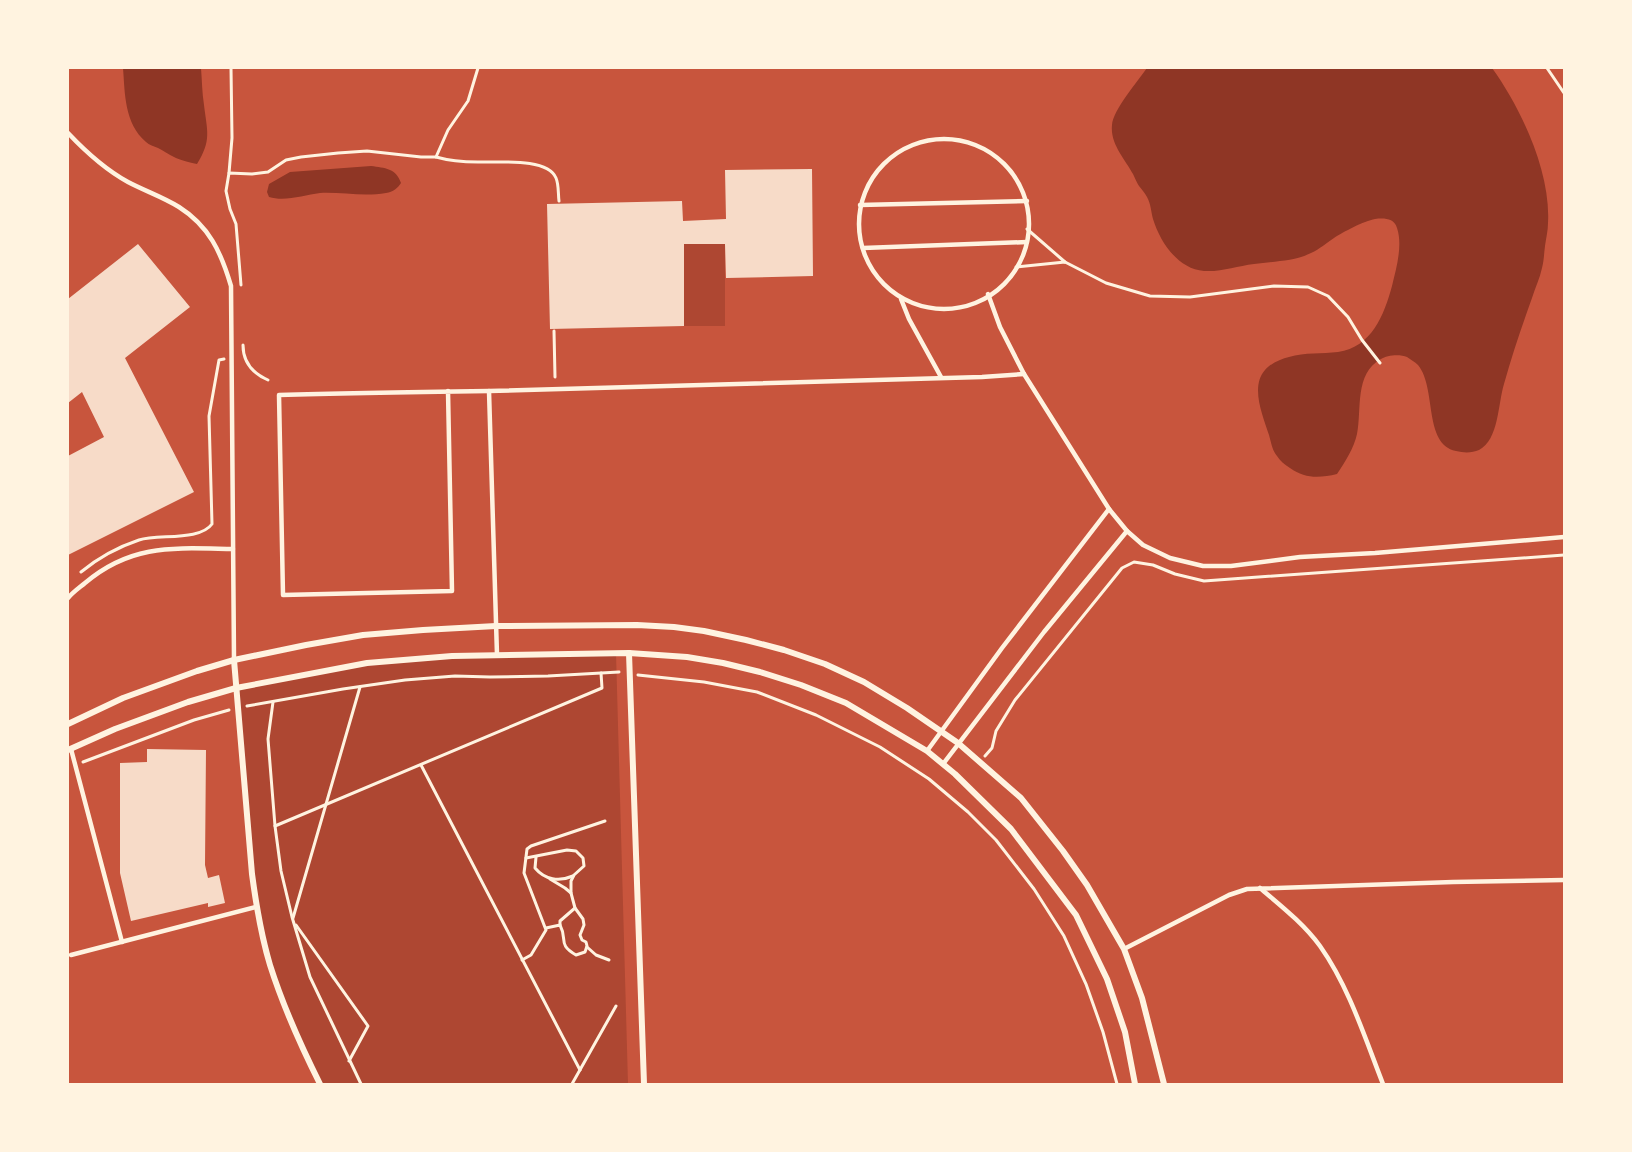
<svg xmlns="http://www.w3.org/2000/svg" width="1632" height="1152" font-family="'Titillium Web',sans-serif">
  <style>
    .green { fill: #ae4732 }
    .water { fill: #8f3625 }
    .building { fill: #f7dbc8 }
    .lines { fill: none; stroke-linecap: round; stroke-linejoin: round }
    .path { stroke: #fff3e0; stroke-width: 3 }
    .service { stroke: #fff3e0; stroke-width: 4.5 }
    .minor { stroke: #fff3e0; stroke-width: 6 }
  </style>
  <rect width="100%" height="100%" fill="#c8553d"/>
  <g class="green">
    <rect x="684" y="244" width="41" height="82"/>
    <path d="M616,653L628,1084H320L270,965L256,907L236,688L367,663L452,656Z"/>
  </g>
  <g class="water">
    <path d="M123,68H201C202,80 202,93 204,105C207,131 212,140 197,164C177,160 174,157 158,148C154,146 149,145 146,142C124,123 125,93 123,68Z"/>
    <path d="M1147,68H1492C1521,108 1551,172 1548,223C1548,231 1546,238 1545,246C1544,253 1544,261 1542,268C1540,278 1535,288 1532,298C1522,326 1512,355 1504,384C1498,403 1499,440 1479,450C1472,453 1464,453 1456,451C1423,444 1437,388 1418,365C1415,362 1410,359 1407,357C1400,354 1387,355 1381,359C1354,374 1362,409 1357,434C1354,448 1345,462 1337,474C1320,478 1305,479 1290,468C1285,465 1280,461 1277,456C1272,450 1271,442 1269,435C1263,416 1250,387 1265,370C1271,363 1281,359 1289,357C1305,352 1322,354 1338,352C1372,347 1384,315 1392,286C1396,269 1403,246 1397,228C1394,218 1384,218 1375,219C1364,221 1343,232 1334,238C1326,243 1320,249 1311,253C1293,262 1273,261 1254,264C1237,266 1222,272 1204,271C1178,269 1160,242 1153,219C1151,212 1151,204 1147,197C1145,193 1142,190 1139,186C1137,183 1135,178 1133,174C1125,159 1110,144 1112,125C1113,110 1138,81 1147,68Z"/>
    <path d="M371,166C385,168 396,168 401,183C398,188 393,192 386,193C364,197 342,192 320,193C304,195 285,202 269,197L267,192L269,184L290,172Z"/>
  </g>
  <g class="building">
    <path d="M812,169L813,276L726,278L725,244H684V326L550,329L547,204L682,201L683,221L726,219L725,170Z"/>
    <path d="M138,244L190,307L125,358L194,492L68,555V456L104,437L82,392L68,403V299Z"/>
    <path d="M147,749L206,750L205,865L208,878L219,875L225,903L208,907V903L131,921L120,873V763L147,762Z"/>
  </g>
  <g class="lines">
    <g class="path">
      <path d="M1547,68L1564,93"/>
      <path d="M436,157C450,161 464,162 478,162C496,163 547,157 556,178C559,185 558,194 559,201"/>
      <path d="M229,173L232,138L231,68"/>
      <path d="M1027,229L1065,262"/>
      <path d="M1016,267L1065,262L1106,283L1150,296L1190,297L1274,286L1308,287L1328,296L1348,317L1362,340L1380,363"/>
      <path d="M241,285L236,224L230,209L226,191L229,173L252,174L268,172L286,160L301,157L338,153L367,151L421,157H436L448,130L468,101L478,68"/>
      <path d="M554,331L555,377"/>
      <path d="M243,345C243,362 252,373 268,380"/>
      <path d="M81,572C98,558 118,547 139,540C159,534 200,541 212,524L209,416L219,360L224,359"/>
      <path d="M638,675L704,682L757,692L816,715L880,747L929,779L968,812L996,840L1034,889L1064,936L1086,984L1103,1032L1117,1084"/>
      <path d="M273,702L268,739L275,826L281,871L292,917L310,977L361,1084"/>
      <path d="M247,706L343,689L405,680L455,676L490,677L548,676L619,672"/>
      <path d="M985,756L992,748L996,731L1015,700L1122,568L1134,562L1153,565L1175,574L1204,581L1564,555"/>
      <path d="M83,762L194,720L229,710"/>
      <path d="M421,765L580,1070"/>
      <path d="M275,826L602,688L601,673"/>
      <path d="M536,857L535,868C545,880 559,882 573,876"/>
      <path d="M526,858L567,850L576,851L583,858L584,866L574,875L571,881V893L575,908L583,919L584,925L580,935L582,940L586,942L587,946L585,952L576,955C557,944 568,940 560,925L546,928"/>
      <path d="M550,879L565,888L571,893"/>
      <path d="M293,918L360,687"/>
      <path d="M296,925L368,1026L349,1061"/>
      <path d="M560,925V921L575,908"/>
      <path d="M587,947L596,955L609,960"/>
      <path d="M522,960L531,955L546,930L524,873L527,849L531,846L605,821"/>
      <path d="M572,1084L616,1006"/>
    </g>
    <g class="service">
      <path d="M68,133C85,151 106,170 128,182C145,191 163,197 179,207C209,226 221,252 231,286L234,660"/>
      <circle cx="944" cy="224" r="85"/>
      <path d="M860,205L1027,201"/>
      <path d="M863,248L1027,242"/>
      <path d="M988,294L1000,327L1024,374L1109,509L1127,531L1143,545L1170,558L1203,566H1231L1300,557L1375,553L1564,537"/>
      <path d="M901,299L909,319L941,377"/>
      <path d="M448,391L452,591L283,595L279,395C349,393 419,392 489,391L982,377L1024,374"/>
      <path d="M489,391L497,655"/>
      <path d="M68,598C73,592 79,588 85,583C132,543 176,548 233,549"/>
      <path d="M71,749L122,942"/>
      <path d="M927,751L1002,648L1109,509"/>
      <path d="M943,764L1044,632L1127,531"/>
      <path d="M1260,888C1281,906 1303,923 1320,946C1349,987 1365,1038 1383,1084"/>
      <path d="M1124,949L1229,895L1247,889L1453,882L1564,880"/>
      <path d="M71,955L256,907"/>
    </g>
    <g class="minor">
      <path d="M629,653L644,1084"/>
      <path d="M234,660L252,874C256,904 261,935 270,965C283,1006 301,1046 320,1084"/>
      <path d="M68,724L123,698L197,671L234,660L306,645L363,635L423,630L496,626L637,625L674,627L704,631L746,640L784,650L825,664L864,682L907,708L958,743L1021,798L1063,851L1087,885L1124,949L1142,998L1164,1084"/>
      <path d="M68,750L115,729L188,702L236,688L367,663L452,656L629,653L687,657L723,663L760,672L801,685L846,703L927,751L955,774L1011,829L1076,915L1107,979L1125,1032L1135,1084"/>
    </g>
  </g>
  <rect width="1632" height="1152" fill="none" stroke="#fff3e0" stroke-width="138"/>
</svg>
